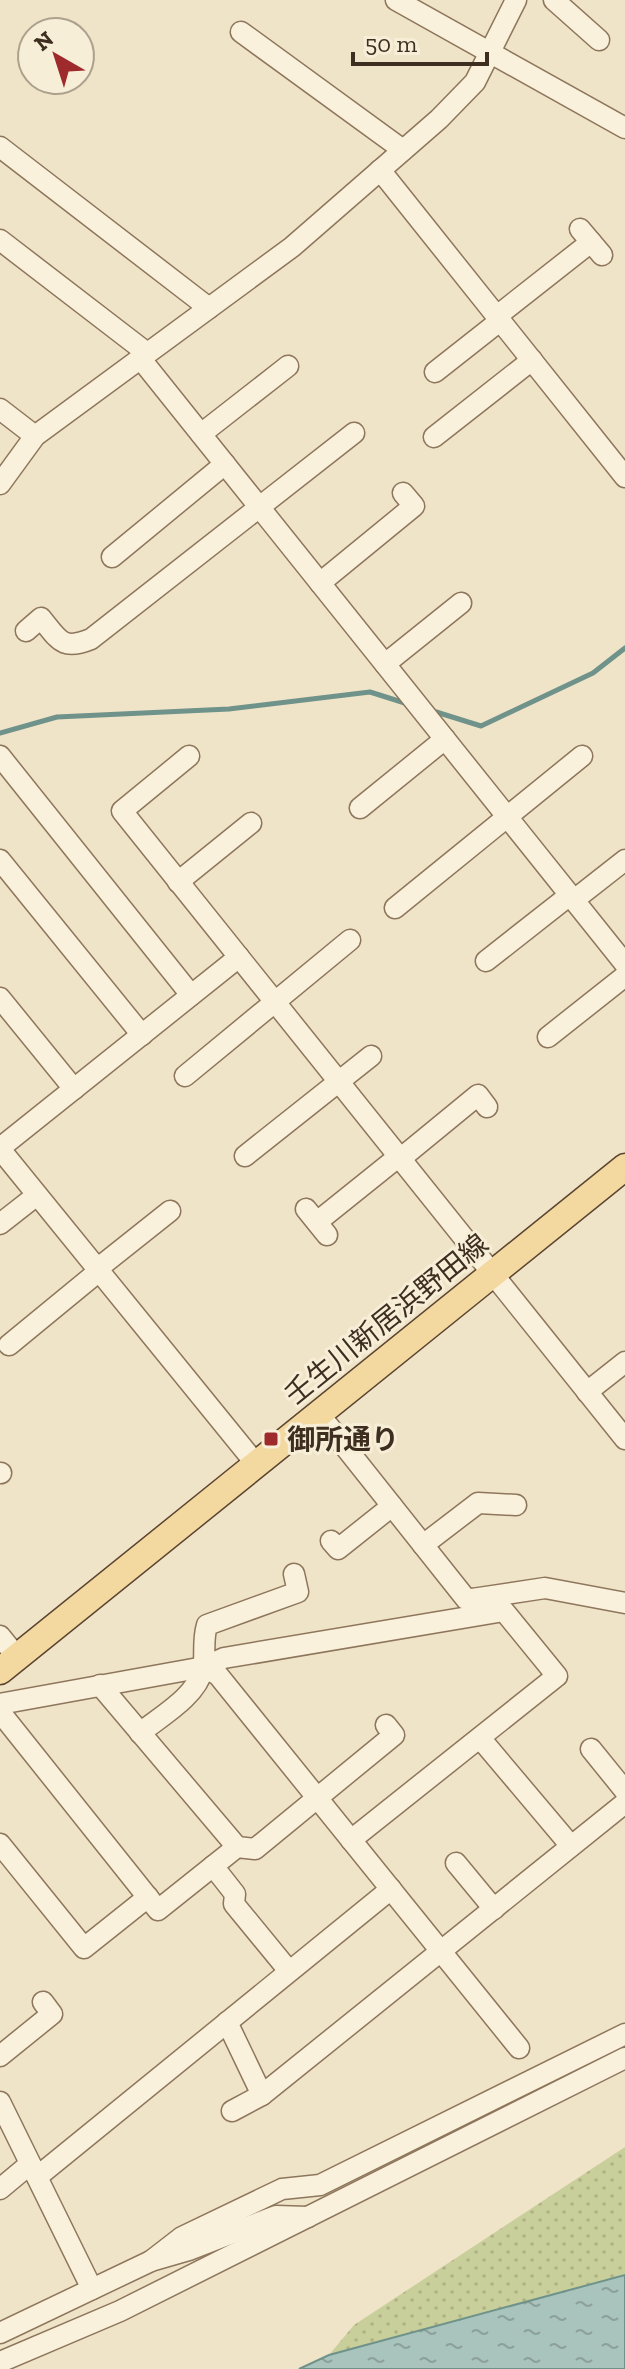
<svg xmlns="http://www.w3.org/2000/svg" width="625" height="2369" font-family="'Zilla Slab','Noto Sans JP',serif">
  <style>
    .grass { fill: url(#grass-dots) }
    .water { fill: url(#water-ripples); stroke: #6f938a; stroke-width: 2 }
    .lines { fill: none; stroke-linecap: round; stroke-linejoin: round }
    .stream { stroke: #6f938a; stroke-width: 5 }
    .minor-casing { stroke: #8d765c; stroke-width: 23 }
    .major-casing { stroke: #5b4430; stroke-width: 29 }
    .minor { stroke: #faf1dc; stroke-width: 20 }
    .major { stroke: #f3d9a0; stroke-width: 26 }
    .poi-dot { fill: #9e2a2b; stroke: #f7eed8; stroke-width: 3 }
    .labels { text-anchor: middle; stroke-width: 6; stroke-linejoin: round; paint-order: stroke }
    .street-label { font-size: 28px; fill: #3d2e20; stroke: #f7eed8 }
    .poi-label { font-size: 28px; font-weight: bold; fill: #3d2e20; stroke: #f7eed8; text-anchor: start }
  </style>
  <defs>
    <pattern id="grass-dots" width="8" height="8" patternUnits="userSpaceOnUse" patternTransform="scale(2)"><rect width="8" height="8" fill="#c9cf9b"/><path d="M2 2h.1M6 6h.1" fill="none" stroke="#aeb285" stroke-width="1.8" stroke-linecap="round"/></pattern>
    <pattern id="water-ripples" width="26" height="14" patternUnits="userSpaceOnUse" patternTransform="scale(2)"><rect width="26" height="14" fill="#a9c4bc"/><path d="M2 4q2-2 4 0t4 0M15 11q2-2 4 0t4 0" fill="none" stroke="#8ba098"/></pattern>
  </defs>
  <rect width="100%" height="100%" fill="#f0e4c8"/>
  <path class="grass" d="M625,2147V2275L329,2355L354,2325Z"/>
  <path class="water" d="M625,2275V2369H299L329,2355Z"/>
  <g class="lines">
    <g class="stream">
      <path d="M433,711L481,726L593,673L625,648"/>
      <path d="M0,733L57,717L229,709L370,692L408,704"/>
    </g>
    <defs>
      <g id="minor">
        <path d="M396,0L625,128"/>
        <path d="M554,0L599,40"/>
        <path d="M241,32L403,150"/>
        <path d="M0,147L209,308"/>
        <path d="M380,170L625,477"/>
        <path d="M580,229L602,255"/>
        <path d="M0,240L147,353"/>
        <path d="M497,316L591,242"/>
        <path d="M140,358L625,964"/>
        <path d="M435,372L501,320"/>
        <path d="M0,409L35,436"/>
        <path d="M201,434L288,366"/>
        <path d="M434,437L532,360"/>
        <path d="M0,484L35,436L292,247L439,119L475,82L516,0"/>
        <path d="M112,557L225,464"/>
        <path d="M320,583L414,506L403,493"/>
        <path d="M26,631L41,618C59,640 62,651 91,639L354,433"/>
        <path d="M385,664L461,603"/>
        <path d="M0,756L191,995"/>
        <path d="M189,756L122,811L625,1439"/>
        <path d="M360,808L445,739"/>
        <path d="M0,860L142,1035"/>
        <path d="M178,882L251,823"/>
        <path d="M574,900L625,860"/>
        <path d="M395,908L582,756"/>
        <path d="M486,961L570,895"/>
        <path d="M0,998L74,1089"/>
        <path d="M548,1037L625,976"/>
        <path d="M185,1076L350,940"/>
        <path d="M0,1148L239,957"/>
        <path d="M0,1149L256,1464"/>
        <path d="M245,1156L371,1056"/>
        <path d="M400,1159L478,1095L487,1107"/>
        <path d="M306,1209L327,1235"/>
        <path d="M317,1222L398,1157"/>
        <path d="M0,1224L37,1195"/>
        <path d="M97,1269L170,1211"/>
        <path d="M9,1345L99,1271"/>
        <path d="M587,1392L625,1362"/>
        <path d="M319,1414L466,1599H472L476,1614"/>
        <path d="M0,1473H1"/>
        <path d="M331,1541L338,1549L392,1506"/>
        <path d="M423,1545L478,1503L516,1505"/>
        <path d="M472,1599L545,1588L625,1603"/>
        <path d="M0,1636L17,1657"/>
        <path d="M204,1667L218,1675L519,2048"/>
        <path d="M100,1685L237,1847"/>
        <path d="M0,1704L204,1667L224,1658L504,1611L557,1676L351,1840"/>
        <path d="M0,1712L158,1910L237,1847L255,1849L394,1735L386,1725"/>
        <path d="M140,1733C161,1716 196,1697 203,1669C206,1656 202,1642 207,1625L298,1592L294,1574"/>
        <path d="M480,1738L571,1846"/>
        <path d="M591,1749L625,1791"/>
        <path d="M0,1844L84,1948L148,1897"/>
        <path d="M456,1863L494,1909"/>
        <path d="M213,1866L235,1894L234,1904L289,1971"/>
        <path d="M227,2022L262,2095"/>
        <path d="M0,2056L52,2014L43,2002"/>
        <path d="M0,2102L92,2289"/>
        <path d="M232,2111L262,2095L625,1803"/>
        <path d="M37,2177L391,1889"/>
        <path d="M0,2189L30,2164"/>
        <path d="M151,2261L182,2237L282,2189L320,2185L625,2034"/>
        <path d="M0,2333L151,2261L189,2250L276,2216L308,2217"/>
        <path d="M0,2362L120,2311L625,2058"/>
      </g>
      <path id="major" d="M0,1671L625,1167"/>
    </defs>
    <use href="#minor" class="minor-casing"/>
    <use href="#major" class="major-casing"/>
    <use href="#minor" class="minor"/>
    <use href="#major" class="major"/>
  </g>
  <rect class="poi-dot" x="263" y="1431" width="16" height="16" rx="4"/>
  <g class="labels">
    <g class="street-label">
      <text transform="translate(386 1319) rotate(-39)" y="10">壬生川新居浜野田線</text>
    </g>
    <g class="poi-label">
      <text x="287" y="1449">御所通り</text>
    </g>
  </g>
  <g transform="translate(56 56) rotate(321)"><circle r="38" fill="#f7eed8" stroke="#ada18e" stroke-width="2"/>
  <path d="M0-6L14 30L0 20L-14 30Z" fill="#9e2a2b"/>
  <text y="-12" font-size="22" font-weight="bold" text-anchor="middle" fill="#3d2e20">N</text>
  </g>
  <path d="M353 52v12h134v-12" fill="none" stroke="#3d2e20" stroke-width="4"/>
  <text x="365" y="52" font-size="24" fill="#3d2e20" stroke="#f7eed8" stroke-width="6" paint-order="stroke">50 m</text>
</svg>
